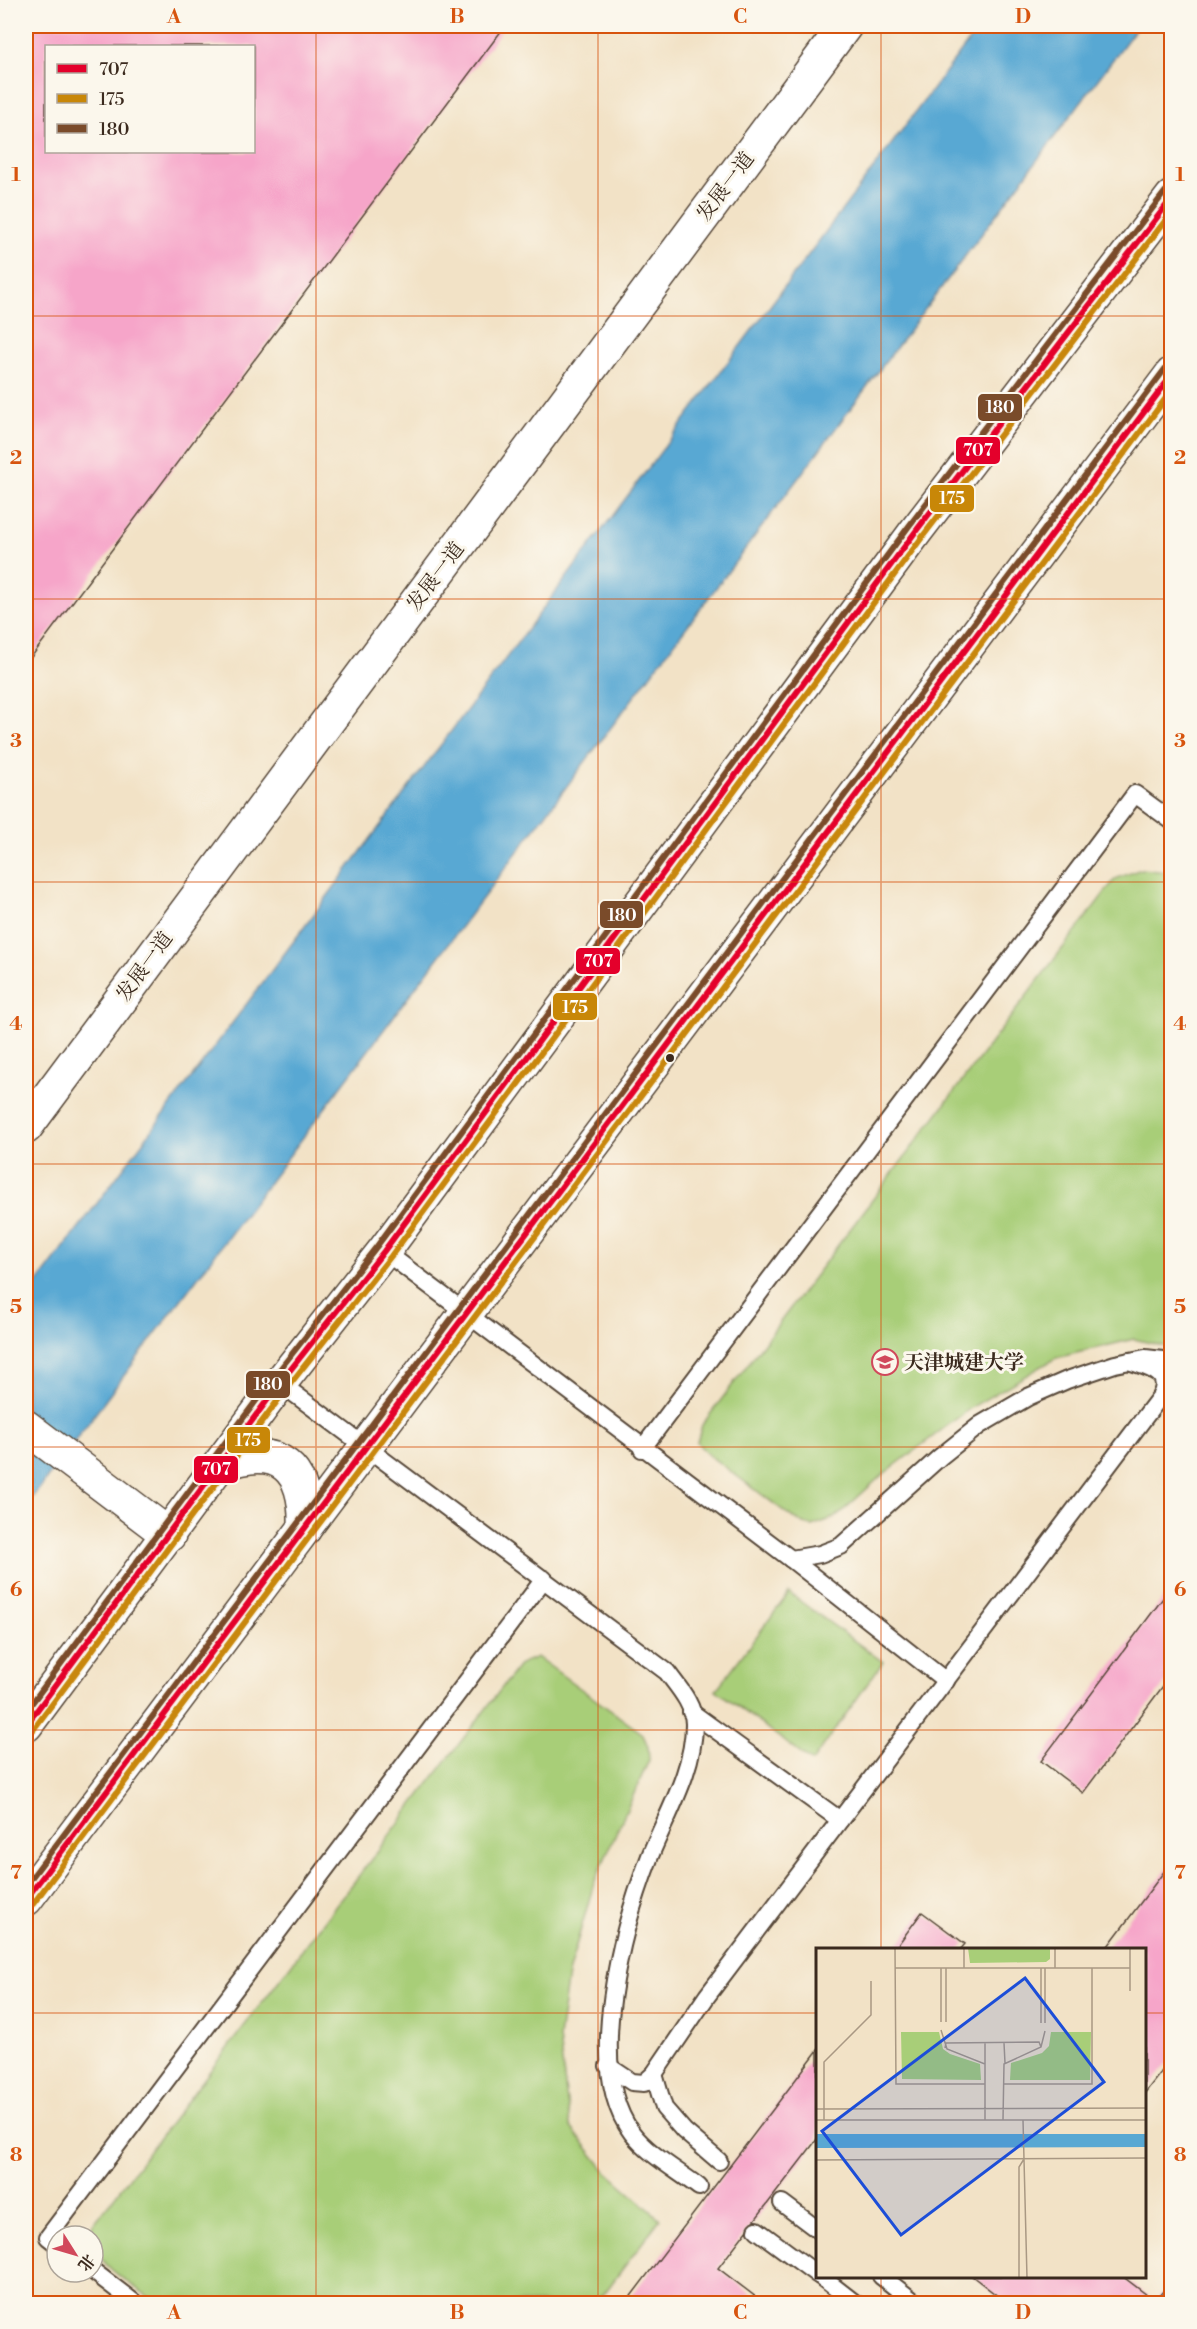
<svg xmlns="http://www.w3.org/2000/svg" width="1197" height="2329" font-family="'Libre Bodoni','Noto Serif SC',serif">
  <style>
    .green { fill: #a8ce78; stroke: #727c4b; stroke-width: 1.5 }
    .water { fill: #59a8d3; stroke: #4a6978; stroke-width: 1.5 }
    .building { fill: #f6a5c9; fill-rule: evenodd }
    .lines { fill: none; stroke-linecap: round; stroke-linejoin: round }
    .lane-casing { stroke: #564637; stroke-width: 20 }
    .secondary-casing { stroke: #564637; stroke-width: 36 }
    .highway-casing { stroke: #564637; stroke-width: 36 }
    .lane { stroke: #fff; stroke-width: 16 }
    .secondary { stroke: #fff; stroke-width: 33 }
    .highway { stroke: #fff; stroke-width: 33 }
    .bus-1-casing { stroke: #fbf7ec; stroke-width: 10 }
    .bus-2-casing { stroke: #fbf7ec; stroke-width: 10 }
    .bus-3-casing { stroke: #fbf7ec; stroke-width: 10 }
    .bus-1 { stroke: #e4002b; stroke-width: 6 }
    .bus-2 { stroke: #c88708; stroke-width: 6 }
    .bus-3 { stroke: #7a4b2a; stroke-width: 6 }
    .grid { fill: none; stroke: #d7540e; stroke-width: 1.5; stroke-opacity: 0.55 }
    .bus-dot { fill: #3b2a1e; stroke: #fbf7ec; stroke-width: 2 }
    .labels { text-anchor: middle; stroke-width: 6; stroke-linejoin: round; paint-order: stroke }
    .street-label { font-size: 20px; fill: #3b2a1e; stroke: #fbf7ec }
    .poi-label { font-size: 20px; font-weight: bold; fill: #3b2a1e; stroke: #fbf7ec; text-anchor: start }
    .inset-road { fill: none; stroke: #a99883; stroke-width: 1.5 }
    .view { fill: #1d4ed8; fill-opacity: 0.15; stroke: #1d4ed8; stroke-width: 3 }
    .inset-edge { fill: none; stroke: #3b2a1e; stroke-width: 3 }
    .line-badge { stroke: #fbf7ec; stroke-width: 2 }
    .badge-label { font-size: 16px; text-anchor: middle; font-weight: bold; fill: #fff }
    .neatline { fill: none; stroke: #d7540e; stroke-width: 2 }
    .grid-label { font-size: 20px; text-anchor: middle; font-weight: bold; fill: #d7540e }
  </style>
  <rect width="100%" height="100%" fill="#fbf7ec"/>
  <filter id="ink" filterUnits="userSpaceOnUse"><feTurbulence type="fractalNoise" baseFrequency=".0167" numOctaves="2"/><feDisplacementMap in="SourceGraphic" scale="12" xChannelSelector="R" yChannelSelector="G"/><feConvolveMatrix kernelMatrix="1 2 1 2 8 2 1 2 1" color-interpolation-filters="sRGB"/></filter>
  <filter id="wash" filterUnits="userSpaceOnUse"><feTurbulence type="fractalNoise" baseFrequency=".008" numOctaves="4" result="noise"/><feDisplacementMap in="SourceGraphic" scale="24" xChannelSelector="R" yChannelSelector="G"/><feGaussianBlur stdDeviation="1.35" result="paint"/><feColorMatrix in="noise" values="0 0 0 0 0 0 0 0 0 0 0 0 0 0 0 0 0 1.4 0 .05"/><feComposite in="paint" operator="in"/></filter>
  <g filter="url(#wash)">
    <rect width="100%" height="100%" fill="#f2e2c6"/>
    <g class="green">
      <path d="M1141,869L1167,872L1171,875V1348L1134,1339L1056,1358L972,1407L881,1476L836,1517L812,1526L796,1520L706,1453L697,1442L702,1425L1115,879Z"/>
      <path d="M789,1593L883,1662L812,1762L716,1690Z"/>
      <path d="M537,1657L643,1734L648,1747L649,1760L594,1883L568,1974L559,2038L570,2126L606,2171L660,2219L597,2303H158C129,2282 89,2264 92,2226L520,1664Z"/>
    </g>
    <path class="water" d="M980,26H1138L26,1506V1298Z"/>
    <g id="blocks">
      <g class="building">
        <path d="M26,26H505L26,664ZM46,46H254V152H46Z"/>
        <path d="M1172,1586V1674L1083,1793L1041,1761Z"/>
        <path d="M1172,1861V2058L1144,2094V1950H1105Z"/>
        <path d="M922,1912L965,1944L960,1950H894Z"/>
        <path d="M818,2050V2138L718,2268L765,2304H625Z"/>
        <path d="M972,2276H1122L1155,2301L1172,2280V2304H1008Z"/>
      </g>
    </g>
  </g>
  <g filter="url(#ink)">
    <use href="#blocks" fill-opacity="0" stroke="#564637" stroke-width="1.5"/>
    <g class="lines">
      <defs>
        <g id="lane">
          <path d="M384,1251L791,1559L820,1554L841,1546L940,1457L980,1425L1028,1397L1067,1380L1115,1364L1145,1358L1172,1361"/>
          <path d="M280,1383L667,1672C678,1687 694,1704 694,1724C694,1770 667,1814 650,1856C623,1926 583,2068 632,2133C649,2155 677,2170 699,2187"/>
          <path d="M642,1449L1135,794L1172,821"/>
          <path d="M791,1559L946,1681"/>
          <path d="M691,1712L840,1820"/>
          <path d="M608,2066L632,2082L644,2083L654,2074L707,1996L1160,1397C1174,1372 1148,1368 1129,1361"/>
          <path d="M654,2074L664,2108L684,2131L719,2161"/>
          <path d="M782,2203L818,2230"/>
          <path d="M757,2230L818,2275"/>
          <path d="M57,2244L48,2237L544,1579"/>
          <path d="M93,2271L136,2304"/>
          <path d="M820,2276L856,2304"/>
          <path d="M881,2276L917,2304"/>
        </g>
        <g id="secondary">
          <path d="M26,1127L845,26"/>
          <path d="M26,1427L169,1535"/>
        </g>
        <g id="highway">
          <path d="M221,1465C280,1442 307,1468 305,1528"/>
          <path d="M26,1725L280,1383L384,1251L916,531L1172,197"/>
          <path d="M26,1899L1172,374"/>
        </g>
      </defs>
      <use href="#lane" class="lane-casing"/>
      <use href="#secondary" class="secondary-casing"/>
      <use href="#highway" class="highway-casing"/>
      <use href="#lane" class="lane"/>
      <use href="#secondary" class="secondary"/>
      <use href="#highway" class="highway"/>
      <defs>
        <g id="bus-1">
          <path d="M26,1725L280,1383L384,1251L916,531L1172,198"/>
          <path d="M26,1899L1172,375"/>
        </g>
        <g id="bus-2">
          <path d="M33,1730L287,1388L391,1256L923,536L1172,212"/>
          <path d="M33,1904L1172,390"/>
        </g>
        <g id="bus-3">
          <path d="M26,1711L273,1378L377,1246L909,526L1165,192"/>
          <path d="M26,1885L1165,369"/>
        </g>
      </defs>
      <use href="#bus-1" class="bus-1-casing"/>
      <use href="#bus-2" class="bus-2-casing"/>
      <use href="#bus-3" class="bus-3-casing"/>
      <use href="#bus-1" class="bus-1"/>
      <use href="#bus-2" class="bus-2"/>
      <use href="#bus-3" class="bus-3"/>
    </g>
  </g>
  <path class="grid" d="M316,26V2304M598,26V2304M881,26V1950M26,316H1172M26,599H1172M26,882H1172M26,1164H1172M26,1447H1172M26,1730H1172M26,2013H818M1144,2013H1172M881,2276V2304"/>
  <defs>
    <symbol id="university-ring" viewBox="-11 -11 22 22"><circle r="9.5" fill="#fbf7ec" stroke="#d1495b" stroke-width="1.5"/><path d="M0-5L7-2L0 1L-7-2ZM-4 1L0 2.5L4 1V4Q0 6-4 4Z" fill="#d1495b"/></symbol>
  </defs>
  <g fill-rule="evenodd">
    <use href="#university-ring" x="870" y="1347" width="30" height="30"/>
  </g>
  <circle class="bus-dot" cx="670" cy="1058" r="5"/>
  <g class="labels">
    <g class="street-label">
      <text transform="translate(725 186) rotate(-53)" y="7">发展一道</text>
      <text transform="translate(435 576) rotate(-53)" y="7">发展一道</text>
      <text transform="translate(144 966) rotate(-54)" y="7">发展一道</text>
    </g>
    <g class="poi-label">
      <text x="904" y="1369">天津城建大学</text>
    </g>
  </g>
  <g transform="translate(816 1948)">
    <rect width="330" height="330" fill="#f2e2c6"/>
    <path d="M152,0H234V11L230,14L154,15ZM85,84H123L127,101L134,106L164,116L165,132L86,131ZM235,84H275L274,132H194L195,115L226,105L233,98Z" fill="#a8ce78"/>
    <path d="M0,186H330V199L0,200Z" fill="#59a8d3"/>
    <path class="inset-road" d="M79,0L80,136H169M148,0V20M239,0V20M314,0V43M79,20H314M125,20V74M130,20V74M225,20V75M229,20V75M125,82L131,101L169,116V172M188,95L189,115M129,100L130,95L223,94L225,99M169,116V95M187,136H276V20M0,161L330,160M0,172H330M8,172V114L55,67V33M187,172L188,116L225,99L229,83M207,172L211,330M0,212L330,210M203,330V219L208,211"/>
    <path class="view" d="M209,30L288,134L85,287L6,183Z"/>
    <rect width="330" height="330" class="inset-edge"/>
  </g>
  <g class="line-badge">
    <rect x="977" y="393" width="46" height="29" rx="6" fill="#7a4b2a"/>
    <rect x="955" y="436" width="46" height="29" rx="6" fill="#e4002b"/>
    <rect x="929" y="484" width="46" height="29" rx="6" fill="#c88708"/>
    <rect x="599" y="900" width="45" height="29" rx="6" fill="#7a4b2a"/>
    <rect x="575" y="947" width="46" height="28" rx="6" fill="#e4002b"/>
    <rect x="552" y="992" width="46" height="29" rx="6" fill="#c88708"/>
    <rect x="245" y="1370" width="46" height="29" rx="6" fill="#7a4b2a"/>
    <rect x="226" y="1426" width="45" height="28" rx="6" fill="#c88708"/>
    <rect x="193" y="1455" width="46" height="29" rx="6" fill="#e4002b"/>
  </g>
  <g class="badge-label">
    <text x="1000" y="413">180</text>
    <text x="978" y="456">707</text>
    <text x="952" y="504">175</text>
    <text x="622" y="921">180</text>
    <text x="598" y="967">707</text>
    <text x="575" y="1013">175</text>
    <text x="268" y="1390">180</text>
    <text x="248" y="1446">175</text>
    <text x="216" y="1475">707</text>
  </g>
  <rect width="1197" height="2329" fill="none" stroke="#fbf7ec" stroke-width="66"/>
  <rect x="45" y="45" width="210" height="108" fill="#fbf7ec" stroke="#aea59a" stroke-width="1.5"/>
  <rect x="57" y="64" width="30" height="9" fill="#e4002b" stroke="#aea59a" stroke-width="1.5"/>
  <text x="99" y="75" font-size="18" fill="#3b2a1e">707</text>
  <rect x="57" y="94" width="30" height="9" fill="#c88708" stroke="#aea59a" stroke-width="1.5"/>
  <text x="99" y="105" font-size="18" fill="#3b2a1e">175</text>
  <rect x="57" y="124" width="30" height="9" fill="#7a4b2a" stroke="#aea59a" stroke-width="1.5"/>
  <text x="99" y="135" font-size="18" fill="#3b2a1e">180</text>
  <g transform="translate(75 2254) rotate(127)"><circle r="28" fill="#fbf7ec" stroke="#aea59a" stroke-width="1.5"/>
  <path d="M0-4.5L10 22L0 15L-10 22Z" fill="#d1495b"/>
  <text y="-9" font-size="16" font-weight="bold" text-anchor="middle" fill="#3b2a1e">北</text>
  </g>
  <rect x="33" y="33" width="1131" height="2263" class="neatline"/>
  <g class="grid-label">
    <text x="174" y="23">A</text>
    <text x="457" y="23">B</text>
    <text x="740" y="23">C</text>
    <text x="1023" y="23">D</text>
    <text x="16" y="181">1</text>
    <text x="1180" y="181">1</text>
    <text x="16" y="464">2</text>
    <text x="1180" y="464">2</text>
    <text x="16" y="747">3</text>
    <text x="1180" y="747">3</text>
    <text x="16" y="1030">4</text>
    <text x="1180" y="1030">4</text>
    <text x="16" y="1313">5</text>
    <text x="1180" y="1313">5</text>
    <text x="16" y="1596">6</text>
    <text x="1180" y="1596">6</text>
    <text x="16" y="1879">7</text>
    <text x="1180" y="1879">7</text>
    <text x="16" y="2161">8</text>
    <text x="1180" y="2161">8</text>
    <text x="174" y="2319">A</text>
    <text x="457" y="2319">B</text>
    <text x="740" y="2319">C</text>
    <text x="1023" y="2319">D</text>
  </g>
</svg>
